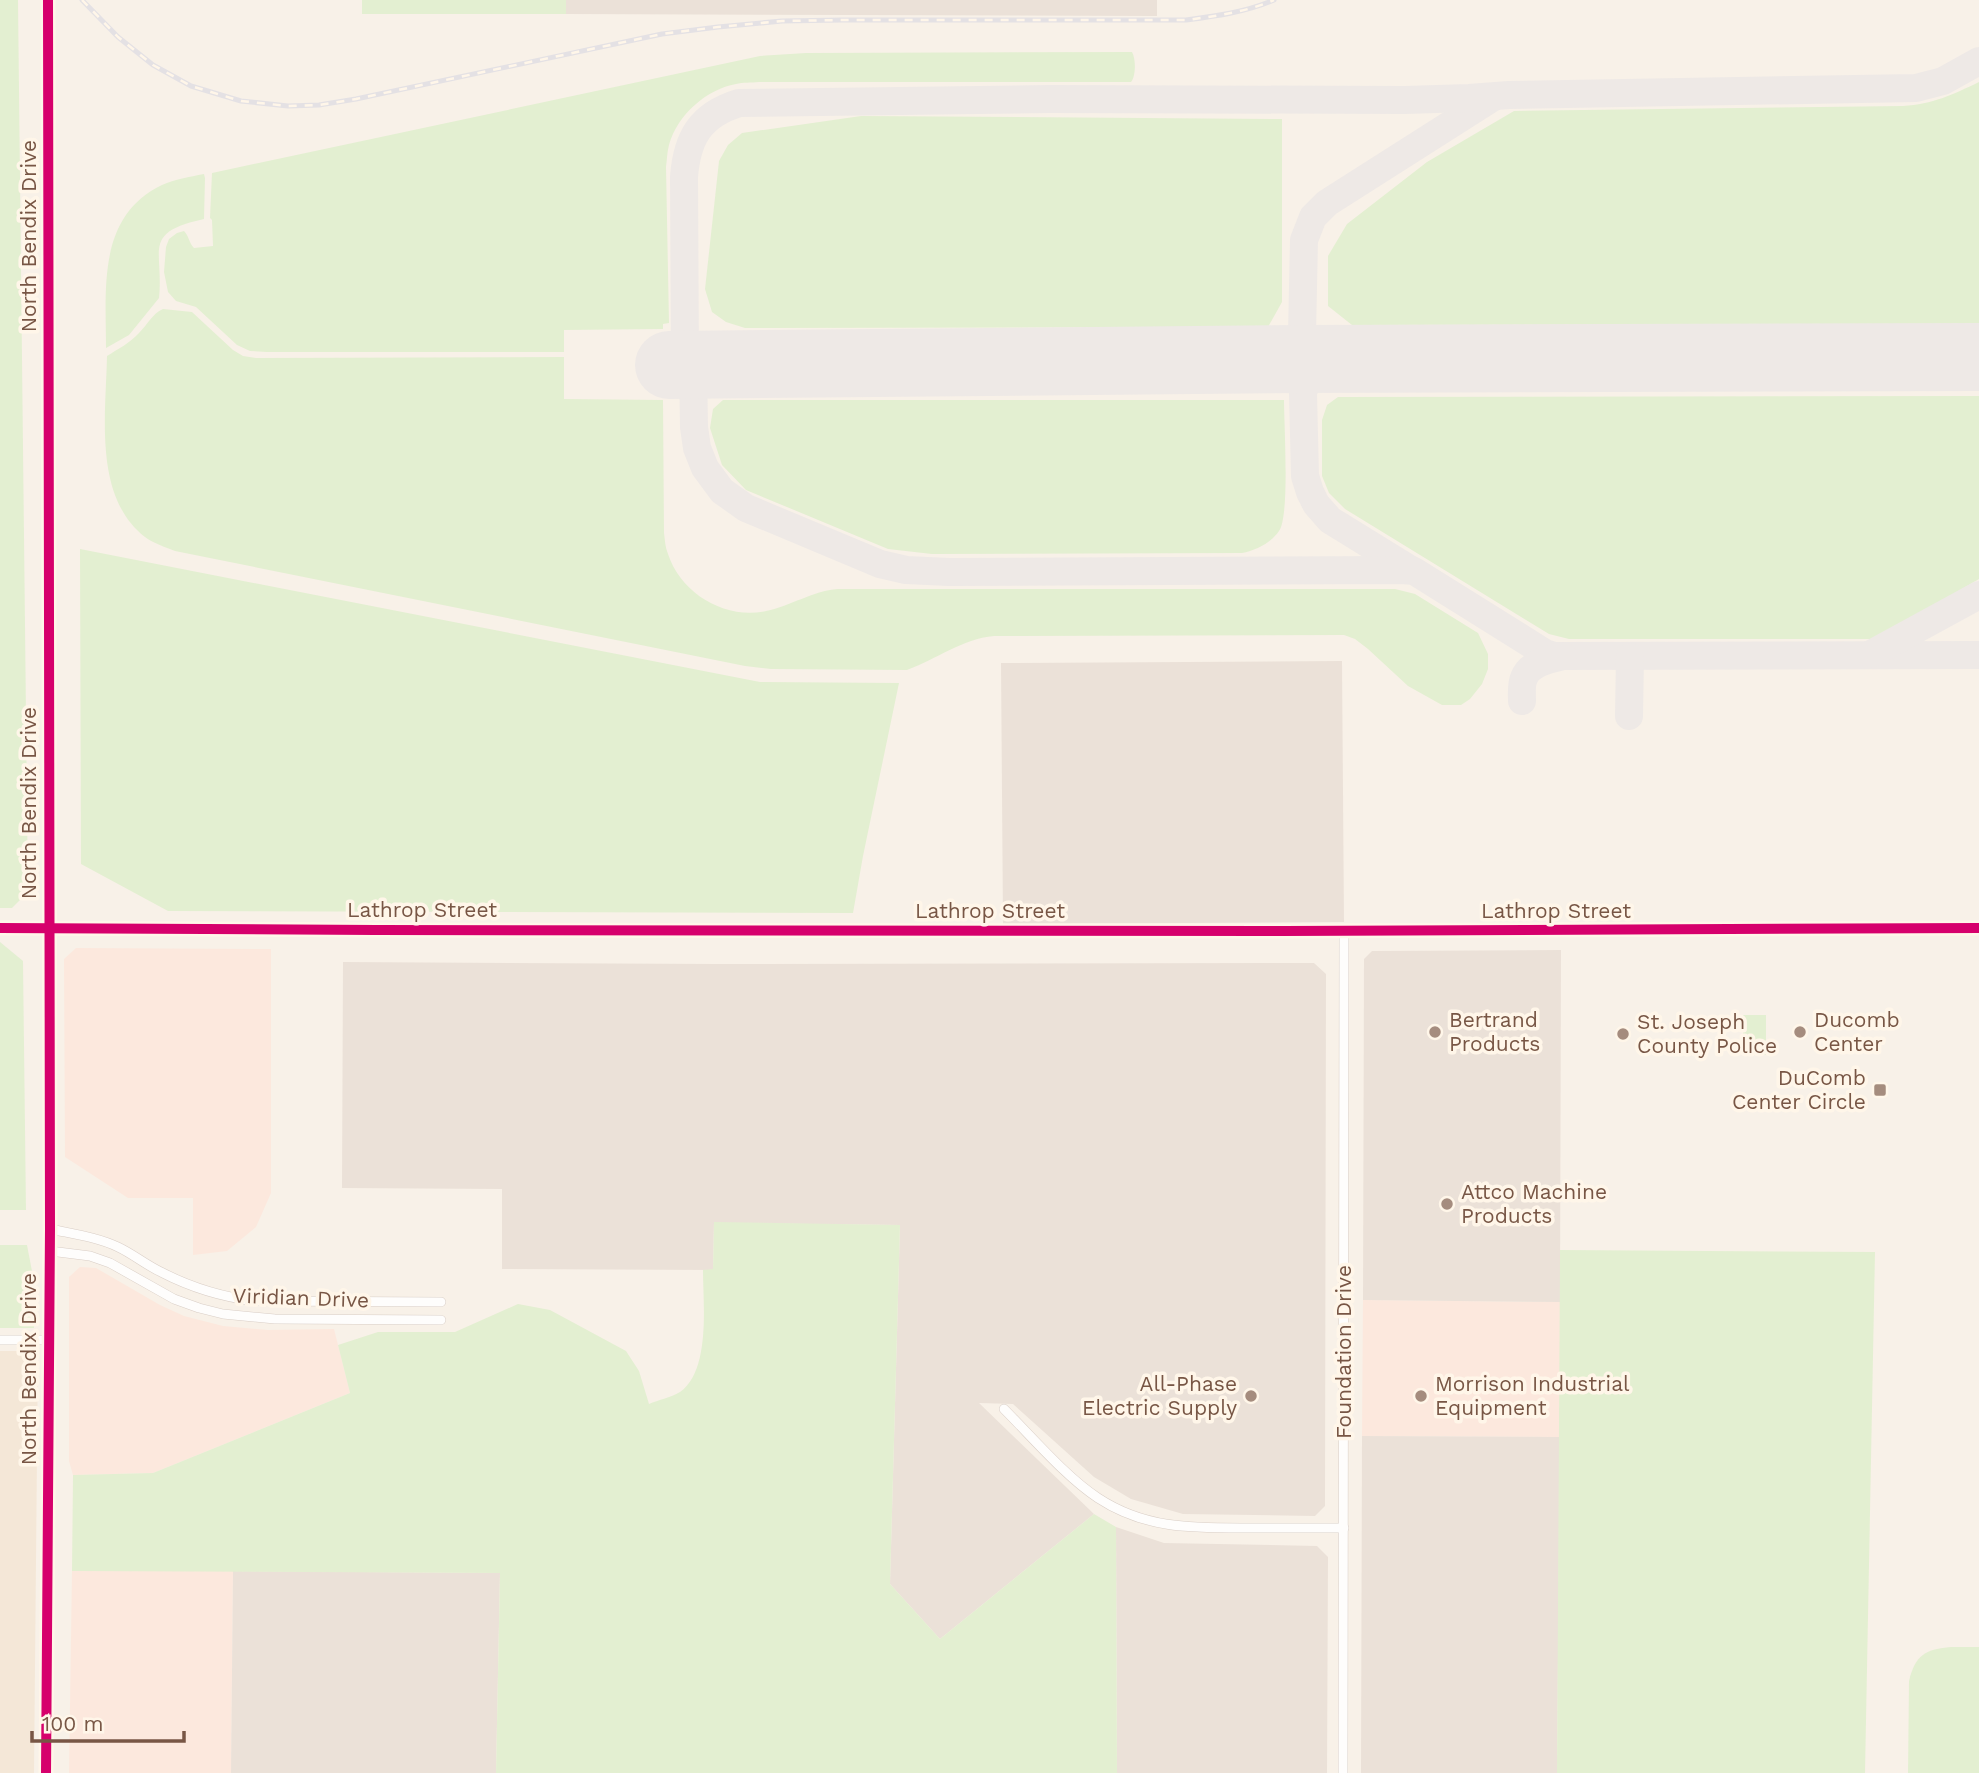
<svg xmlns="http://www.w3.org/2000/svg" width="1979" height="1773" font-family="'Work Sans',sans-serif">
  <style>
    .residential { fill: #f4e7d7 }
    .commercial { fill: #fce8dd }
    .industrial { fill: #ebe1d8 }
    .green { fill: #e3efd1 }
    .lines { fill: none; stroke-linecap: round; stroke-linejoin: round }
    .taxiway { stroke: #eee9e6; stroke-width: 28 }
    .runway { stroke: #eee9e6; stroke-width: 68 }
    .minor-casing { stroke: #d9cec6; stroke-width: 10 }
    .tertiary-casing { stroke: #d9cec6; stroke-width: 12 }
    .minor { stroke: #fefdfc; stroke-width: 9 }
    .tertiary { stroke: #fefdfc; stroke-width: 10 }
    .rail-casing { stroke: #e4e1e4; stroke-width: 5 }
    .rail { stroke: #fff6e9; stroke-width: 2.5; stroke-dasharray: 8; stroke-linecap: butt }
    .cycleway-casing { stroke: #fff6e9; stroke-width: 15 }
    .cycleway { stroke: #d6006c; stroke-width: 10 }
    .poi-dot { fill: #a58c7e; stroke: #fff6e9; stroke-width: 2.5 }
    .labels { text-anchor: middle; stroke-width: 7; stroke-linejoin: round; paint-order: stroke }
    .street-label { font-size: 21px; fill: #785645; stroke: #fff6e9 }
    .poi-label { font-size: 21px; fill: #785645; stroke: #fff6e9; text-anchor: start }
  </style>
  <rect width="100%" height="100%" fill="#f8f1e8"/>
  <path class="residential" d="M0,1351H38L34,1773H0Z"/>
  <g class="commercial">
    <path d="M76,948L271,949V1193L256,1227L227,1251L193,1255V1198H128L65,1157L64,959Z"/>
    <path d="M80,1267L96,1268L160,1305L184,1316L223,1326L268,1330L334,1329L350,1393L153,1473L73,1475L69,1461V1277Z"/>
    <path d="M1363,1300L1560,1302V1437L1362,1436Z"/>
    <path d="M72,1571H233L231,1773H69Z"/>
  </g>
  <g class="industrial">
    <path d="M566,0H1157V16L566,14Z"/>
    <path d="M1342,661L1344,922L1003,924L1001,663Z"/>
    <path d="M1561,950L1560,1302L1363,1300L1364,959L1372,951Z"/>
    <path d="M343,962L715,964L1314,963L1326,974L1325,1506L1315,1516L1183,1514L1131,1499L1094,1477L1013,1404L979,1403L1094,1514L940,1639L890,1584L900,1225L714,1223L713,1270L502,1269V1189L342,1188Z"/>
    <path d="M1362,1436L1560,1437L1557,1773H1361Z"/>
    <path d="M1116,1527L1164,1543L1317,1546L1328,1557L1327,1773H1117Z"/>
    <path d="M233,1571L500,1573L496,1773H231Z"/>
  </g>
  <g class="green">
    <path d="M0,0H18L28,892L12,908H0Z"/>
    <rect x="362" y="0" width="204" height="14"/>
    <path d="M1132,52C1136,59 1136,76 1131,82H759C751,83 743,82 736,84C707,89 677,115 669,145C667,152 667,160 666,167L669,323L663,324V329L564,330V352H267L250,351L237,345L196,307L176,301L168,292L164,272L166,247L169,239L177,233L184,231C189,236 189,243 194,248L213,246L212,220L210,218L212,173L760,56L806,53Z"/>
    <path d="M1979,82V324L1352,325L1328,306V256L1347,224L1427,162L1514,111L1903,106C1933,104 1952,95 1979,82Z"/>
    <path d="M861,116L1282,119V302L1268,327L745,328L726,322L712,312L705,289L719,161L728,145L742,133Z"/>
    <path d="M204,174L205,178L204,219C141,233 164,249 159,298L129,335L106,348C106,289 97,216 162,185C175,179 189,177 204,174Z"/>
    <path d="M163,309L192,312L233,350L243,356L256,358L564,357V399L663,400L664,533C665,540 665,547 668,554C681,594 726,620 766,611C791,606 812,591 838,589H1395L1415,594L1478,633L1488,654V669L1482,684L1470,699L1461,705H1442L1408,686L1368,649L1355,639L1344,635L994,636C962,639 937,659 907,670L771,669L745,666L175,551C165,547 153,543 145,537C93,497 106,413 107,356C118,349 130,343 139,333C148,324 152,314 163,309Z"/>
    <path d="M1979,396V579L1877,639H1569L1549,634L1345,509L1329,493L1322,476V420L1327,405L1338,397Z"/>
    <path d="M723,400H1284C1284,423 1290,516 1279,531C1271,543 1256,550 1242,553L932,554L888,549L746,490L722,465L710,428L713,409Z"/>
    <path d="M80,549L760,682L899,683L863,856L853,913L168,911L81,864Z"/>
    <path d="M0,942L23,961L26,1210H0Z"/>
    <path d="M1743,1015H1766V1055L1743,1054Z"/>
    <path d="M714,1222L900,1225L890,1584L940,1639L1094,1514L1116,1527L1117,1773H496L500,1573L72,1571L73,1475L153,1473L350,1393L338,1345L378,1332H455L518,1304L550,1310L626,1351L639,1371L649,1404C658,1400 672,1397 680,1392C711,1370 703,1303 703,1270L713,1269Z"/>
    <path d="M0,1245H27L35,1287L34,1328H0Z"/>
    <path d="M1560,1250L1875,1252L1865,1773H1557Z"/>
    <path d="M1951,1647H1979V1773H1908L1909,1681C1915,1655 1926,1649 1951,1647Z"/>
  </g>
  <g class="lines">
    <g class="taxiway">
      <path d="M1344,359L1314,349L1302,335L1304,240L1313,217L1327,203L1492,98"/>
      <path d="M1344,359L1316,372L1307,380L1303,393L1305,476L1310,492L1316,504L1330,520L1411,570"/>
      <path d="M685,365L684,177C687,138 700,115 739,103L1049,99L1405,100L1469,98L1509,95L1916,88L1943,81L1979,61"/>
      <path d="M693,365L694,427L697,448L705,468L722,491L746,508L880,564L906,570L949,572L1402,570L1414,571L1545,653L1554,656L1979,655"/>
      <path d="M1871,654L1979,595"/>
      <path d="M1522,701C1522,694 1521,684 1524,678C1529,663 1550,659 1563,656"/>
      <path d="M1629,716L1630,657"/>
    </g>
    <path class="runway" d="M669,365L1303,359L1979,357"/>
    <defs>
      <g id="minor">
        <path d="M48,928L376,930L1284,931L1979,928"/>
        <path d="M50,1229C73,1234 97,1237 118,1247C133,1254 146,1265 161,1272C190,1287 222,1297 255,1301L441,1302"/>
        <path d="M50,1251L90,1256L110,1263L174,1299L199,1308L223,1314L275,1319L441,1320"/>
        <path d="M0,1340H49"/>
        <path d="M1004,1409C1032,1437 1066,1477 1098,1498C1145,1529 1192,1528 1247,1528C1279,1528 1311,1528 1344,1528"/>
        <path d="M1343,1773L1344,931"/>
      </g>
      <g id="tertiary">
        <path d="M0,928H48"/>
        <path d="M46,1773L50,1229L48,0"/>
      </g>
    </defs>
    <use href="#minor" class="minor-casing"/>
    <use href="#tertiary" class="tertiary-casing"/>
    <use href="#minor" class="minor"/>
    <use href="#tertiary" class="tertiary"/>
    <defs>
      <path id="rail" d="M82,0L118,37L153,65L191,86L241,101L288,106L319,105L356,99L662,34L718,27L782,21L842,20H1186C1217,16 1246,12 1274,0"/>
    </defs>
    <use href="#rail" class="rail-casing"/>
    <use href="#rail" class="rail"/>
    <defs>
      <g id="cycleway">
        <path d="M0,928L376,930L1284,931L1979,928"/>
        <path d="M46,1773L50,1229L48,0"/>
      </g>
    </defs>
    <use href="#cycleway" class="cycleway-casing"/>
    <use href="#cycleway" class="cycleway"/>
  </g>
  <g class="poi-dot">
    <circle cx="1435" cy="1032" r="7"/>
    <circle cx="1800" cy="1032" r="7"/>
    <circle cx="1623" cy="1034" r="7"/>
    <rect x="1873" y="1083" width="14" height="14" rx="3.5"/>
    <circle cx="1447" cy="1204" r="7"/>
    <circle cx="1251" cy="1396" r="7"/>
    <circle cx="1421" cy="1396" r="7"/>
  </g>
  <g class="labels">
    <g class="street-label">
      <text transform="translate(29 236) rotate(-90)" y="7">North Bendix Drive</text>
      <text transform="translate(29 803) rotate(-90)" y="7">North Bendix Drive</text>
      <text x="422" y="917">Lathrop Street</text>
      <text x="990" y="918">Lathrop Street</text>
      <text x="1556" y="918">Lathrop Street</text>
      <text transform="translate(301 1298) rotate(2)" y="7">Viridian Drive</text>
      <text transform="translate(1344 1352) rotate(-90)" y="7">Foundation Drive</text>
      <text transform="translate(29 1369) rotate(-90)" y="7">North Bendix Drive</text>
    </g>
    <g class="poi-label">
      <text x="1449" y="1027">Bertrand<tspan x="1449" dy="24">Products</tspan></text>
      <text x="1814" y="1027">Ducomb<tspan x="1814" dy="24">Center</tspan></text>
      <text x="1637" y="1029">St. Joseph<tspan x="1637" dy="24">County Police</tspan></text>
      <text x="1866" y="1085" text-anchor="end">DuComb<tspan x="1866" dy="24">Center Circle</tspan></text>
      <text x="1461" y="1199">Attco Machine<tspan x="1461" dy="24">Products</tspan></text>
      <text x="1237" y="1391" text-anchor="end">All-Phase<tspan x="1237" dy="24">Electric Supply</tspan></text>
      <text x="1435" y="1391">Morrison Industrial<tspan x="1435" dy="24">Equipment</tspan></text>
    </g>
  </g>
  <path d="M32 1731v10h152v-10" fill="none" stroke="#785645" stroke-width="3.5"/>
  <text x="42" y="1731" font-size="21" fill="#785645" stroke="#fff6e9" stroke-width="5" paint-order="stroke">100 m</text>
</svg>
